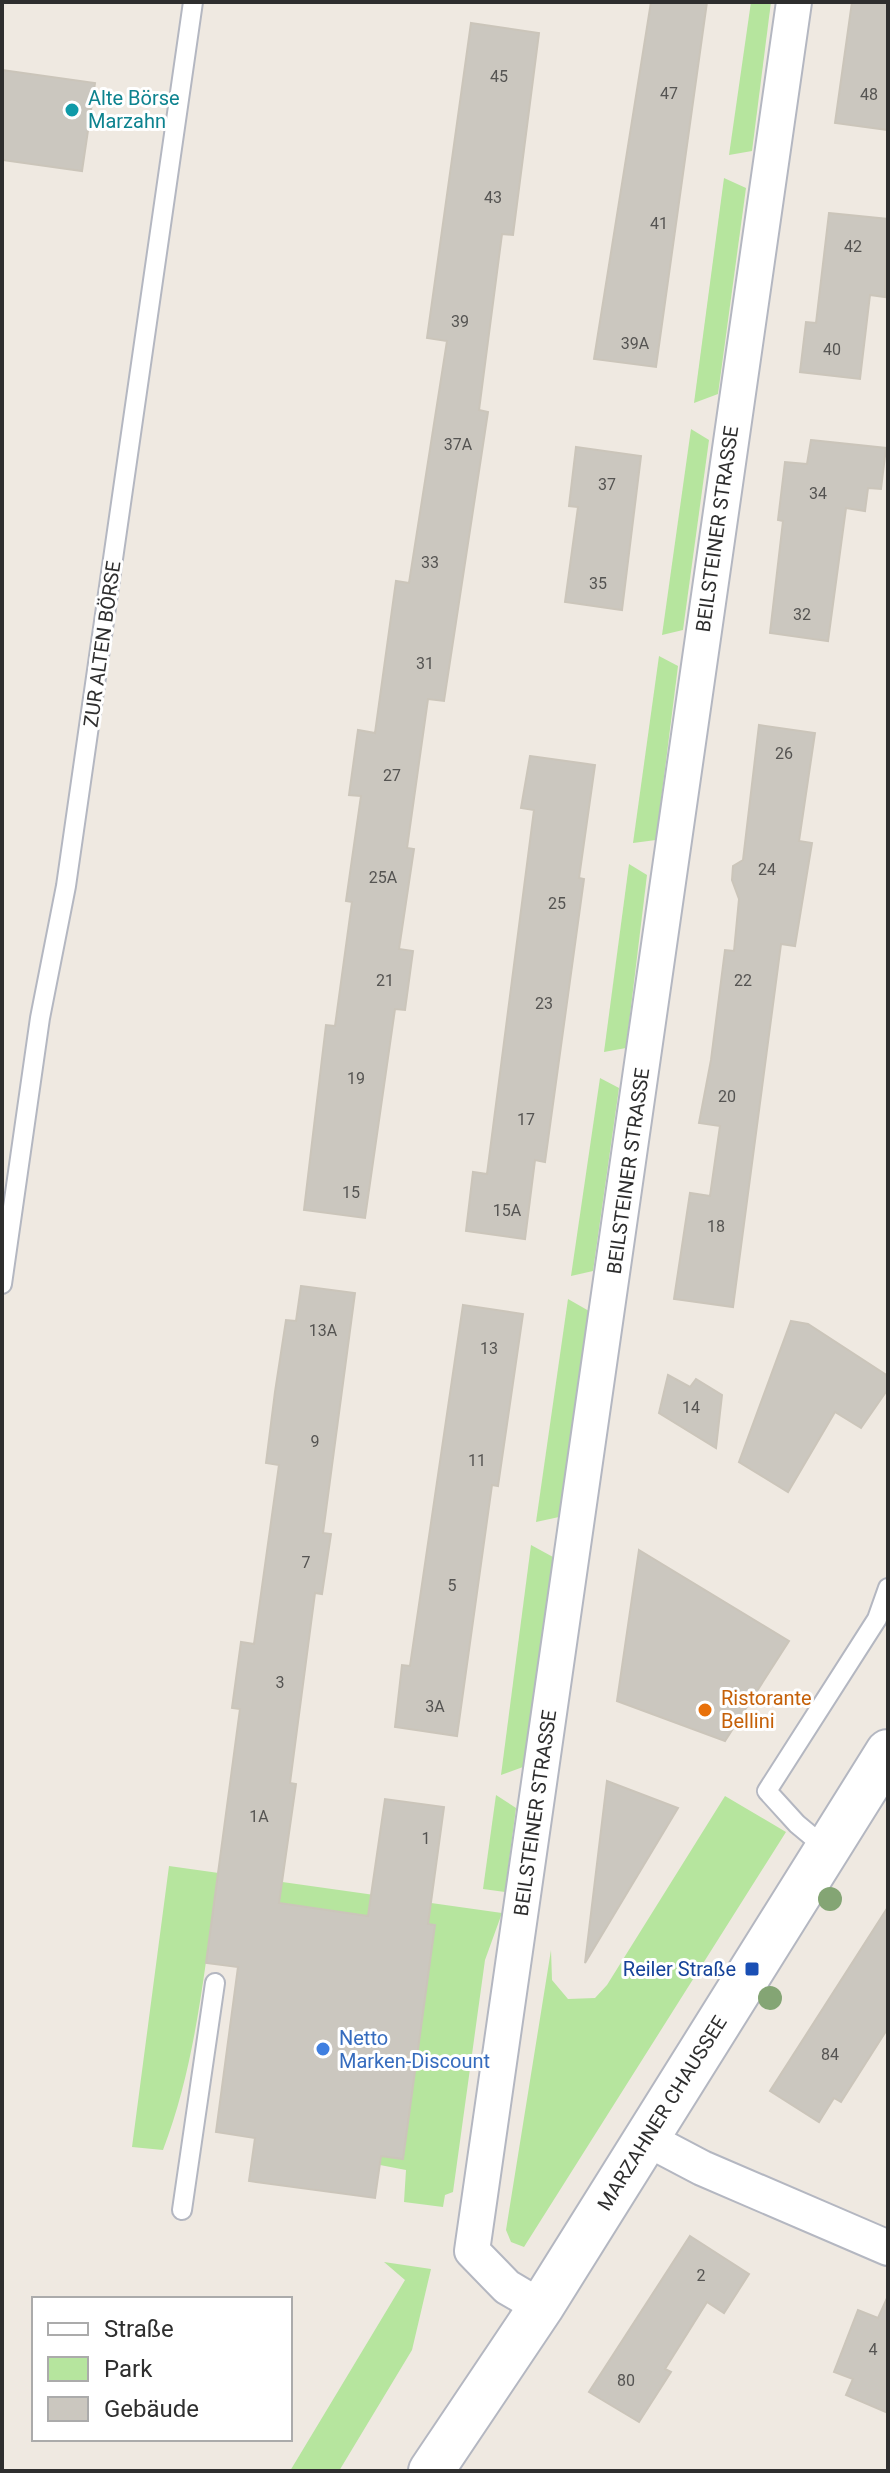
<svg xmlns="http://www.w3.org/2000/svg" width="890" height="2473" font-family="Roboto,sans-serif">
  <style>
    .green { fill: #b6e59e }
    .building { fill: #cbc7bf; stroke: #cbc5ba; stroke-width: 2 }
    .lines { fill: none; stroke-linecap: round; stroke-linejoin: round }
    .lane-casing { stroke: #b4b7c1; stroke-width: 22 }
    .street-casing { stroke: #b4b7c1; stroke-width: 38 }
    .secondary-casing { stroke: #b4b7c1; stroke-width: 48 }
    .lane { stroke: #fff; stroke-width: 18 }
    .street { stroke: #fff; stroke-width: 34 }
    .secondary { stroke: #fff; stroke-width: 44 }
    .tree { fill: #84a574 }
    .culture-dot { fill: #0f9aa8; stroke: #fff; stroke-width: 3 }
    .food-dot { fill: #e8710a; stroke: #fff; stroke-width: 3 }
    .transit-dot { fill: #1a4fb4; stroke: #fff; stroke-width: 3 }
    .shop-dot { fill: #3f7fe0; stroke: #fff; stroke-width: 3 }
    .labels { text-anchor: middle; stroke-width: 6; stroke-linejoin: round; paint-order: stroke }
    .number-label { font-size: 16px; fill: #555452 }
    .culture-label { font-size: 20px; fill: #0d838f; stroke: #fff; text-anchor: start }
    .street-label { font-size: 20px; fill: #2e2e2e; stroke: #fff }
    .food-label { font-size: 20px; fill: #c56008; stroke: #fff; text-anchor: start }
    .transit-label { font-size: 20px; fill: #164399; stroke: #fff; text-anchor: end }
    .shop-label { font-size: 20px; fill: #366cbe; stroke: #fff; text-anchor: start }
  </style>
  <rect width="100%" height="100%" fill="#efe9e1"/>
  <g class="green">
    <path d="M751,2H771L752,151L729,155Z"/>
    <path d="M724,178L746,188L718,394L694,403Z"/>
    <path d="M691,429L709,440L683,630L662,635Z"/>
    <path d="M659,656L678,666L656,840L633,843Z"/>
    <path d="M629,864L647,875L626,1048L604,1052Z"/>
    <path d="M600,1078L619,1088L593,1271L571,1276Z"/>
    <path d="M568,1299L589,1311L559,1517L536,1522Z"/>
    <path d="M531,1545L553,1557L523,1767L501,1775Z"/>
    <path d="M496,1795L516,1808L505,1892L483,1889Z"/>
    <path d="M725,1796L786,1832L524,2247L511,2242L506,2230L551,1950L552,1980L568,1999L595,1998L607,1985Z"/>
    <path d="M169,1866L502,1913L485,1960L453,2192L445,2195L443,2207L404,2202L406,2170L380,2165L381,2156L403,2158L435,1925L215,1896C203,1982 194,2069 163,2150L132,2147Z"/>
    <path d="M384,2262L431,2269L412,2350L339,2471H290L405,2280Z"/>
  </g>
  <g class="building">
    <path d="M651,2H707L656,367L594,359Z"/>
    <path d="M852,2H888V130L835,123Z"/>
    <path d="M471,23L539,33L513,235L502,234L479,410L488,412L444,701L428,699L407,848L414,849L399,949L413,951L405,1010L395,1009L365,1218L304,1210L326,1025L335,1026L352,902L346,901L361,796L349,795L358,730L375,733L396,581L409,583L447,341L427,338Z"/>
    <path d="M2,70L95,83L82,171L2,160Z"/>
    <path d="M829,213L888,219L885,297L870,295L860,379L800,372L806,322L816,323Z"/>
    <path d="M811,440L886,448L881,489L868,488L865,511L846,508L828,641L770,633L783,521L778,520L785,462L807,464Z"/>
    <path d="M576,447L641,456L622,610L565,602L578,507L569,506Z"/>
    <path d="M759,725L815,733L799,841L812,843L795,946L781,944L733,1307L674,1299L690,1193L710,1196L720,1126L699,1123L711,1060L725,950L734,951L739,899L732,880L733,866L743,860Z"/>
    <path d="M530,756L595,765L579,878L584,879L545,1162L535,1160L525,1239L466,1231L473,1172L487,1174L534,810L521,808Z"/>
    <path d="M301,1286L355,1293L323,1533L331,1534L322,1594L315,1593L290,1783L296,1784L279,1903L368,1916L385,1799L444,1807L428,1924L435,1925L403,2159L381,2156L375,2198L249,2181L255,2138L216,2132L238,1967L206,1963L240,1709L232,1708L241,1642L254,1644L279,1465L266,1463L275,1392L286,1320L296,1321Z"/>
    <path d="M463,1305L523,1314L498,1486L492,1485L457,1736L395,1727L402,1665L410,1666Z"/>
    <path d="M791,1321L808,1324L888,1376V1389L861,1428L835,1412L788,1492L739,1462Z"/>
    <path d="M668,1375L690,1387L696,1379L722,1395L716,1448L659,1413Z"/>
    <path d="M639,1550L789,1641L725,1741L617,1701Z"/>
    <path d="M607,1781L678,1808L585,1963Z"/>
    <path d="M888,1907V2028L841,2102L834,2098L819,2122L770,2091Z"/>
    <path d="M690,2236L749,2274L724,2313L707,2302L665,2369L671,2372L639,2422L589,2392Z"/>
    <path d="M888,2296V2413L846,2395L853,2379L834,2372L858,2310L878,2318Z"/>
  </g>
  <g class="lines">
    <defs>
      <g id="lane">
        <path d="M2,1284L40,1018L66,886L193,2"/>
        <path d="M827,1849L797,1824L767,1791L877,1619L888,1588"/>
        <path d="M182,2210L215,1983"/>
      </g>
      <g id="street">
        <path d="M645,2138L702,2168L888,2248"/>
        <path d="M541,2307L507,2287L472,2251L794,2"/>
      </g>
      <path id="secondary" d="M431,2471L541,2307L888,1752"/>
    </defs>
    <use href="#lane" class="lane-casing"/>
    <use href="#street" class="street-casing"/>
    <use href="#secondary" class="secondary-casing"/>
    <use href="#lane" class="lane"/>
    <use href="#street" class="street"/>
    <use href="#secondary" class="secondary"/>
  </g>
  <g class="tree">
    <circle cx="830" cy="1899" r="12"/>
    <circle cx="770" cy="1998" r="12"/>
  </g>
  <circle class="culture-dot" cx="72" cy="110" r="8"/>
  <circle class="food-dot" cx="705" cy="1710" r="8"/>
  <rect class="transit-dot" x="744" y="1961" width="16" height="16" rx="4"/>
  <circle class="shop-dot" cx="323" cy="2049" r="8"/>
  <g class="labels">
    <g class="number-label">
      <text x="499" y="82">45</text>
      <text x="669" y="99">47</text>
      <text x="869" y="100">48</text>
      <text x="493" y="203">43</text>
      <text x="659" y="229">41</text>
      <text x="853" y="252">42</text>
      <text x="460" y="327">39</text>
      <text x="635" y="349">39A</text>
      <text x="832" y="355">40</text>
      <text x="458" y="450">37A</text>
      <text x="607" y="490">37</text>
      <text x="818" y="499">34</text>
      <text x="430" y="568">33</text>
      <text x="598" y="589">35</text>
      <text x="802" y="620">32</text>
      <text x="425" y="669">31</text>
      <text x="784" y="759">26</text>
      <text x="392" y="781">27</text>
      <text x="767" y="875">24</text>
      <text x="383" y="883">25A</text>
      <text x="557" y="909">25</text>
      <text x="385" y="986">21</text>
      <text x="743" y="986">22</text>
      <text x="544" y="1009">23</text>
      <text x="356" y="1084">19</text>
      <text x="727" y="1102">20</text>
      <text x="526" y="1125">17</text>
      <text x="351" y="1198">15</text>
      <text x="507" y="1216">15A</text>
      <text x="716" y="1232">18</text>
      <text x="323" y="1336">13A</text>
      <text x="489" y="1354">13</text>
      <text x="691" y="1413">14</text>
      <text x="315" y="1447">9</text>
      <text x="477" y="1466">11</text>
      <text x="306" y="1568">7</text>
      <text x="452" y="1591">5</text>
      <text x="280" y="1688">3</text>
      <text x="435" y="1712">3A</text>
      <text x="259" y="1822">1A</text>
      <text x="426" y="1844">1</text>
      <text x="830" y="2060">84</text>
      <text x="701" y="2281">2</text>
      <text x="873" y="2355">4</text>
      <text x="626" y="2386">80</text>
    </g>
    <g class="culture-label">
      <text x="88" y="105">Alte Börse<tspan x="88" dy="23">Marzahn</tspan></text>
    </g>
    <g class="street-label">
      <text transform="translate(717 529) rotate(-82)" y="7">BEILSTEINER STRASSE</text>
      <text transform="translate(102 644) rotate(-82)" y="7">ZUR ALTEN BÖRSE</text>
      <text transform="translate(628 1171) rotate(-82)" y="7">BEILSTEINER STRASSE</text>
      <text transform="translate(535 1813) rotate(-82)" y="7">BEILSTEINER STRASSE</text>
      <text transform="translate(662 2113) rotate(-58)" y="7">MARZAHNER CHAUSSEE</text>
    </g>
    <g class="food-label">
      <text x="721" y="1705">Ristorante<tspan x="721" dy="23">Bellini</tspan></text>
    </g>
    <g class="transit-label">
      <text x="736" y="1976">Reiler Straße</text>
    </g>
    <g class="shop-label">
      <text x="339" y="2045">Netto<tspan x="339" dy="23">Marken-Discount</tspan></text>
    </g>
  </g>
  <rect width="890" height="2473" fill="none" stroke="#2e2e2e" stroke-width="8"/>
  <rect x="32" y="2297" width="260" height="144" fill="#ffffff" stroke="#ababab" stroke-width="2"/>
  <rect x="48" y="2323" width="40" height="12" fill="#ffffff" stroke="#ababab" stroke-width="2"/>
  <text x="104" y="2337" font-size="24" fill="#2e2e2e">Straße</text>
  <rect x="48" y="2357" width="40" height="24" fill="#b6e59e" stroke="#ababab" stroke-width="2"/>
  <text x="104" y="2377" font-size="24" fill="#2e2e2e">Park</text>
  <rect x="48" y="2397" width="40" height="24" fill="#cbc7bf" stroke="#ababab" stroke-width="2"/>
  <text x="104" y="2417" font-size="24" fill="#2e2e2e">Gebäude</text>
</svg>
